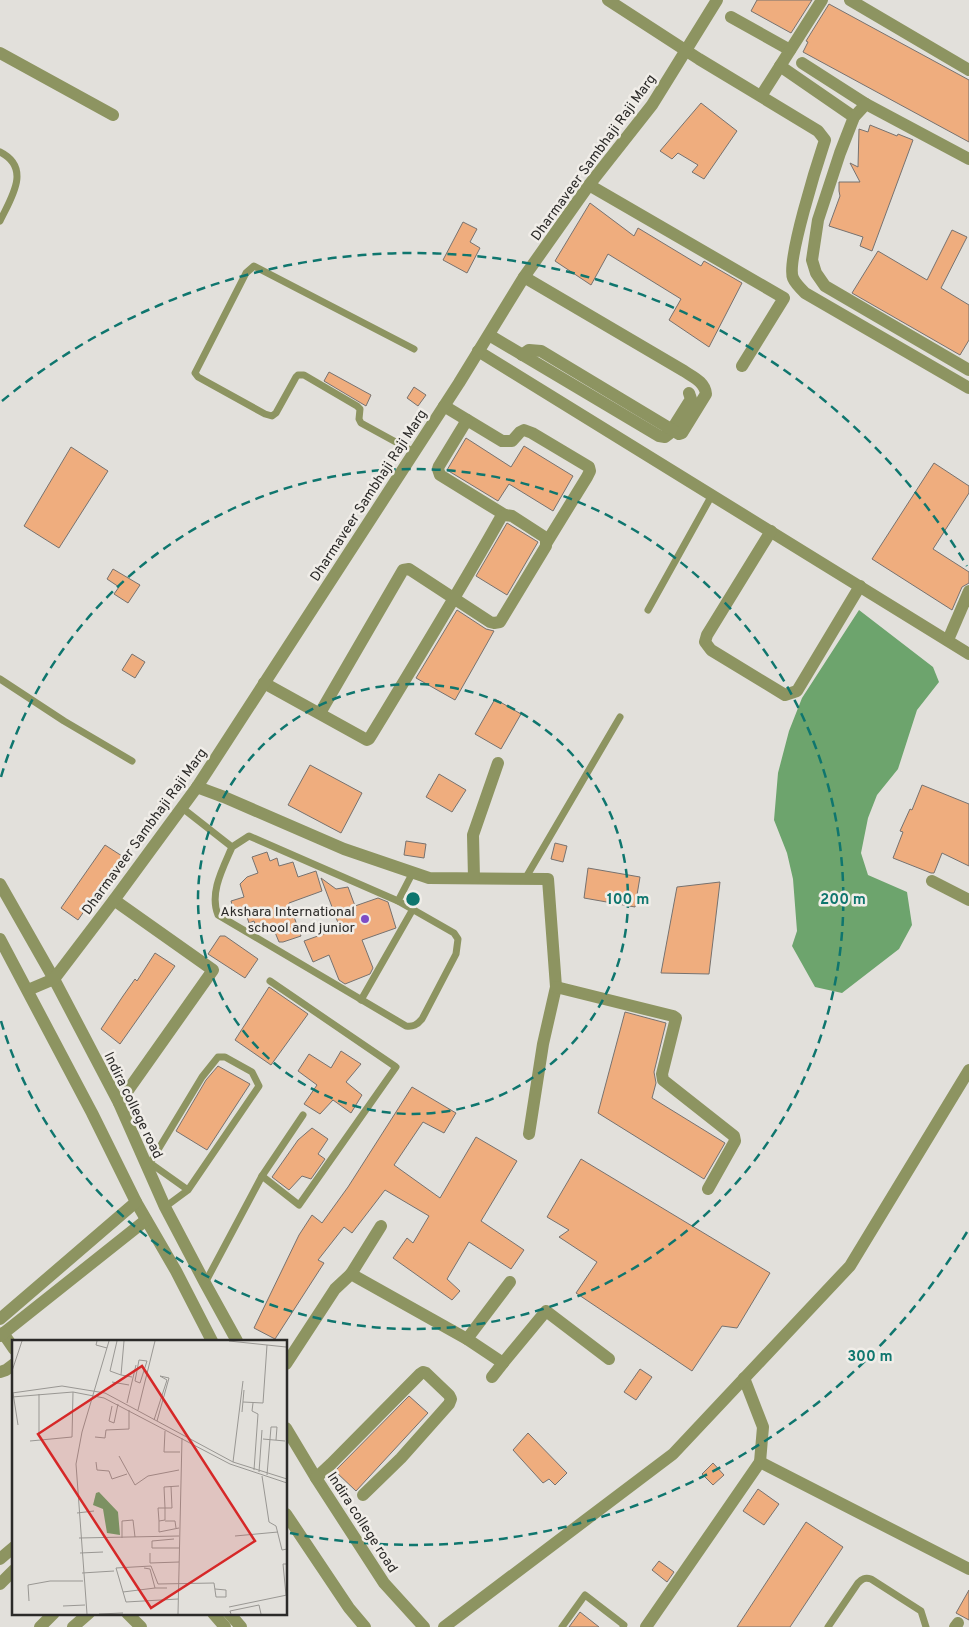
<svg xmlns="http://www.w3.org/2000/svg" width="969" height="1627" font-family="Overpass,sans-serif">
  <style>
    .water { fill: #6da46d }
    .building { fill: #efad7e; stroke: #77726f }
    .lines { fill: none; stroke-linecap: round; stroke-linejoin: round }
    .lane { stroke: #8d9461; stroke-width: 7 }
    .street { stroke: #8d9461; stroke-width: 12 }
    .ring { fill: none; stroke: #0f766e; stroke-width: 2.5; stroke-dasharray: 9 6 }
    .poi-dot { fill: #7e4dc5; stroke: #f0ede8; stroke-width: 2 }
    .labels { text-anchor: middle; stroke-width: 5; stroke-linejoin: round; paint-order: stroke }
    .street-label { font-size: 14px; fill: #2b2a28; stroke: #f0ede8 }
    .poi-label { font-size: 14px; fill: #2b2a28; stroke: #f0ede8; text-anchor: end }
    .inset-road { fill: none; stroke: #999793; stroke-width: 1 }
    .view { fill: #d62828; fill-opacity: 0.15; stroke: #d62828; stroke-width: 2.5 }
    .inset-edge { fill: none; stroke: #2b2a28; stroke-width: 2.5 }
    .centre { fill: #0f766e; stroke: #f0ede8; stroke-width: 2.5 }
    .ring-label { font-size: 15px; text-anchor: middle; font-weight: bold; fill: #0f766e; stroke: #f0ede8; stroke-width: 5; stroke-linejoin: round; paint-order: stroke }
  </style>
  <rect width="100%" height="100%" fill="#e2e0db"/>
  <path class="water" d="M859,610L933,667L939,682L917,710L898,769L877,795L868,818L861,853L868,875L907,892L912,925L899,949L842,993L815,987L792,946L797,931L793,879L787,853L774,820L778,773L789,731L802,698Z"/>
  <g class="building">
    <path d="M757,0H812L791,33L751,11Z"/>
    <path d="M829,4L969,80V142L803,52L808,42L806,41Z"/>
    <path d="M701,103L737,131L704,179L692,172L698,165L678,153L672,159L660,151Z"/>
    <path d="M870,125L897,136L898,134L913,140L872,251L860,246L863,237L829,226L840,196L839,191V182H860L850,163L858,167L859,129L868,132Z"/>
    <path d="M590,203L634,236L638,228L701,266L704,261L742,283L709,347L669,320L681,299L608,254L591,285L555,261Z"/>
    <path d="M463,222L477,229L470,242L480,248L467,273L443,260Z"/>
    <path d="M952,230L967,237L941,288L969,305V340L960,355L852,293L878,251L927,280Z"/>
    <path d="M329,372L371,395L366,406L324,381Z"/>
    <path d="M414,387L426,395L418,406L407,398Z"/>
    <path d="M466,438L511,467L524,446L573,476L553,511L509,484L498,501L447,470Z"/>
    <path d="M71,447L108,471L59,548L24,526Z"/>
    <path d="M934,463L969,486V493L933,549L969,572V583L962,587L952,610L872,559Z"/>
    <path d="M507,523L538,542L507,595L476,576Z"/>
    <path d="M113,569L140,585L128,603L114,594L119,587L107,579Z"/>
    <path d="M457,610L486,629L494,631L455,700L416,678Z"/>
    <path d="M132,654L145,662L135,678L122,670Z"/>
    <path d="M495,699L521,714L501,749L475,734Z"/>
    <path d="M310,765L362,793L341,833L288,805Z"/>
    <path d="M439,774L466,790L452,812L426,797Z"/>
    <path d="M922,785L969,804V866L942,853L934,873H931L893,858L903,832L900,831L910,809L912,810Z"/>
    <path d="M406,841L426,844L424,858L404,855Z"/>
    <path d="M555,843L567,846L563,862L551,859Z"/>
    <path d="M105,845L122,856L78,920L61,908Z"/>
    <path d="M267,852L270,861L277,858L279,866L293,862L298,877L316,871L322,891L289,903L301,936L283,942H279L272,925L257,930L254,921L249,923L246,914L236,917L231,901L244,897L240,884L247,877L258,873L252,857Z"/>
    <path d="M588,868L640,877L635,907L584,898Z"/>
    <path d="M321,878L336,889L348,887L355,906L378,898L388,902L396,928L362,940L373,968L370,974L345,984L339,980L329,955L313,962L304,941L340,928Z"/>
    <path d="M720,882L709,974L661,973L677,887Z"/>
    <path d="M220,936H225L258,959L245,978L208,954Z"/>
    <path d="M155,953L175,966L120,1044L101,1029L123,996L135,979L137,981Z"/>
    <path d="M269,987L308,1014L271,1065L235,1040Z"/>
    <path d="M625,1012L666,1023L654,1072L656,1083L652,1098L725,1143L704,1179L598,1113Z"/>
    <path d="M341,1051L361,1064L346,1082L362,1095L351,1113L333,1100L320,1114L304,1104L317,1085L298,1071L309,1054L331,1068Z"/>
    <path d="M218,1066L250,1084L207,1150L176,1131L206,1080Z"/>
    <path d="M412,1087L456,1113L444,1133L423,1122L394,1165L440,1198L476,1137L517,1161L481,1221L524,1250L511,1269L469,1242L447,1279L460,1291L452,1300L393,1258L407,1238L413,1243L429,1216L385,1190L352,1233L344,1227L318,1260L324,1263L275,1339L254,1328L299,1235L312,1215L322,1223L348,1187Z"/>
    <path d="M312,1128L328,1139L318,1154L325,1159L311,1179L302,1176L289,1190L272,1177L298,1140Z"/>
    <path d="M581,1159L770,1273L737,1328L722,1326L692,1371L576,1293L597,1262L559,1237L569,1230L547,1217Z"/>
    <path d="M640,1369L652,1377L636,1400L624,1392Z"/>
    <path d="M409,1396L428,1413L356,1491L335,1471Z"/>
    <path d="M528,1433L567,1473L555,1485L549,1479L543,1483L513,1450Z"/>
    <path d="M713,1463L724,1475L713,1485L702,1474Z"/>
    <path d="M758,1489L779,1504L764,1525L743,1511Z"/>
    <path d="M806,1522L843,1547L790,1627H737Z"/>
    <path d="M659,1561L674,1572L667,1582L652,1570Z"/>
    <path d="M969,1590V1620L956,1613Z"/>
    <path d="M580,1612L599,1627H569Z"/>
  </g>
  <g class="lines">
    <g class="lane">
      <path d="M0,152C32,168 11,198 0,221"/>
      <path d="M414,349L254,266L246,273L195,373L198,377L265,414L272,416L276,413L296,377L298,375H304L357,406L360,409L359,419L361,423L414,452"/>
      <path d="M648,610L712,495"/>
      <path d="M0,679L64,721L132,761"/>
      <path d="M181,807L232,847C223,868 209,893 218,915L406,1026C413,1027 417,1025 422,1019L456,954L458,939L454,933L398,901L249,836L232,847"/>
      <path d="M525,879L620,717"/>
      <path d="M398,901L413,872"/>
      <path d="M361,1000L413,909"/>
      <path d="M262,1176L299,1205L396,1067L270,981"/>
      <path d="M165,1207L188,1190L259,1086L252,1072L225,1057H218L202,1077L150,1163L188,1190"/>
      <path d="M205,1283L262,1176L303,1115"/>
      <path d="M562,1627L585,1595L624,1625L623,1627"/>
      <path d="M828,1627L858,1583C862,1579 865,1577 871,1579L921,1611L926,1627"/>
    </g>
    <g class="street">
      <path d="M608,0L699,59L818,131L825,140C818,161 786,262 793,278C795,283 801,289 805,293L969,388"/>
      <path d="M850,0L969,70"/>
      <path d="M731,17L790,50"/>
      <path d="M0,53L113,115"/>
      <path d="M802,63L866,104"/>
      <path d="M780,66L854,117"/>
      <path d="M761,96L822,0"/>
      <path d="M969,159L866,104L854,117L840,153L818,220L812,260L816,273L825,286L969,370"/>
      <path d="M589,185L784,298L742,366"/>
      <path d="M489,335L659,436L665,437L669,434L691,399L689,393"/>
      <path d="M478,351L969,654"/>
      <path d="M522,355L529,350L541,351L679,434L682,433L706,394C705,382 693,377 684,371L524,277"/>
      <path d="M444,406L502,441H512L520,432L524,430L532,433L589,467L590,471L587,477L547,542"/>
      <path d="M467,420L439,466L438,469L440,475L505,515"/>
      <path d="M771,531L707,635L705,642L711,650L785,695L797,691L860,586"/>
      <path d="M948,640L969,591"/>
      <path d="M264,683L367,740L369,739C414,665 459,592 501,517L505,515L512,516L546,538V546L500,622L494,623L490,622L409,569L403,570L320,713"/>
      <path d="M197,787L224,797L344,849L429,878L548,879L556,987L543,1044L529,1134"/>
      <path d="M474,878L473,835L498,763"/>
      <path d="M932,881L969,900"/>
      <path d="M0,884L54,979L119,1103L165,1207L205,1283L237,1341"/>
      <path d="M114,900L213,970L119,1103"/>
      <path d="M0,939L92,1113L136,1202L176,1271L212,1341"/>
      <path d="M556,987L673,1016L676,1018L662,1074L663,1080L734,1136L735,1141L708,1189"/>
      <path d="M28,990L54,979L114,900L197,787L459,383L524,277L589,185L652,105L717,0"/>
      <path d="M351,1274L381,1226"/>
      <path d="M0,1319L136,1202"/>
      <path d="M3,1333L14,1349"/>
      <path d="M0,1336L146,1220"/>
      <path d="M467,1339L510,1282"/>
      <path d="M286,1364L335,1289L351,1274L467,1339L503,1363L546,1311L609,1359"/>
      <path d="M0,1372L6,1370L14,1364"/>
      <path d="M492,1377L503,1363"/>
      <path d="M744,1378L763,1427L760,1462"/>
      <path d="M286,1428L316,1478L384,1583L424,1627"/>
      <path d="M316,1478L331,1464L420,1374L423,1372L426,1373L449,1395L451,1399L449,1404L401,1458L363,1495"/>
      <path d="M286,1514L349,1608L365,1627"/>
      <path d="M0,1559L14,1547"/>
      <path d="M0,1584L14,1570"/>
      <path d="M127,1613L141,1627"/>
      <path d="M213,1613L225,1627"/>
      <path d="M229,1613L241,1627"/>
      <path d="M40,1627L54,1613"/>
      <path d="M73,1627L89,1613"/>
      <path d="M444,1627L673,1454L850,1266L969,1070"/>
      <path d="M646,1627L760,1462L969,1569"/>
      <path d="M955,1627L958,1623"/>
    </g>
  </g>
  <g class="ring">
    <circle cx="413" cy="899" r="215"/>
    <path d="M1 777A430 430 0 1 1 1 1021"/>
    <path d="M967 1232A646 646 0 0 1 290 1533M2 401A646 646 0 0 1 967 566"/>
  </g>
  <circle class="poi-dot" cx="365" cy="919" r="5"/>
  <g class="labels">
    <g class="street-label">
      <text transform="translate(593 157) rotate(-54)" y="5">Dharmaveer Sambhaji Raji Marg</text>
      <text transform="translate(368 495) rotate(-57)" y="5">Dharmaveer Sambhaji Raji Marg</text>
      <text transform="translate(144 831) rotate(-54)" y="5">Dharmaveer Sambhaji Raji Marg</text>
      <text transform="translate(134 1105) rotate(64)" y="5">Indira college road</text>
      <text transform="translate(363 1522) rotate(57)" y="5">Indira college road</text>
    </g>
    <g class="poi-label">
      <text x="355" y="916">Akshara International<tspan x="355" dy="16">school and junior</tspan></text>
    </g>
  </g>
  <g transform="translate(12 1340)">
    <rect width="275" height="275" fill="#e2e0db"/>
    <path d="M87,152L106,172L108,195L95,193L91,169L81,165L84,153Z" fill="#6da46d"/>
    <path class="inset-road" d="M85,1L84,5L95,8M105,1L98,31L109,35M112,1L109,35L120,37M217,1L274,7M127,20L135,21L128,43L123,41ZM0,31L10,1M100,42L117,45M0,53L50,46L93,53L221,122L275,139M1,53L6,85M27,54V93M0,57L61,52L92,58L218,124L275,143M231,62L251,63L255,5M115,63L124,25M241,63L240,71L246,74L242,130M100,66L97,81L102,83L106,64M126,70L143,1M230,72L232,50M142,80L155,40L148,36L157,38L145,81M153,91L152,112H168M83,97L93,98L94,90L117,89V70M251,99L273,101M18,101L60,97L61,52M107,116L123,145L136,136L167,130M84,122L85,130L97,131L100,139L115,134M221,122L231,41M247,132L250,90M255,135L259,87H265L264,100M250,136L257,182L264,186L270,210L275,209M159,146L160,168H146L147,181L153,180V168L152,147L167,146M65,173L82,171M147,181V192L167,188M153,181H163L164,188M223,196L266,192M67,198L167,196M110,198V181L121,180L123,197M162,199L140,201V208H167M68,213L91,212M138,213V223L167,222M132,228L138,229L143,248H155M70,233L102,231M111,252L143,248M274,255L271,224H275M166,259L114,262L104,228L139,226L146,244L202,243L204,257H214V250L203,249M17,261L16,245L38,241H71M51,266L73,265M217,267L275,255M75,274L64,124L70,92L97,1M87,274L111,273M166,274L170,98M219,274L218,271L247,265L249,274"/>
    <path class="view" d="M130,26L243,201L139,268L26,94Z"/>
    <rect width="275" height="275" class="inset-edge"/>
  </g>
  <circle cx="413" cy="899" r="8" class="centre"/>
  <g class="ring-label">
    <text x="628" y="904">100 m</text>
    <text x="843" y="904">200 m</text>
    <text x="870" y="1361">300 m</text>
  </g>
</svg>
